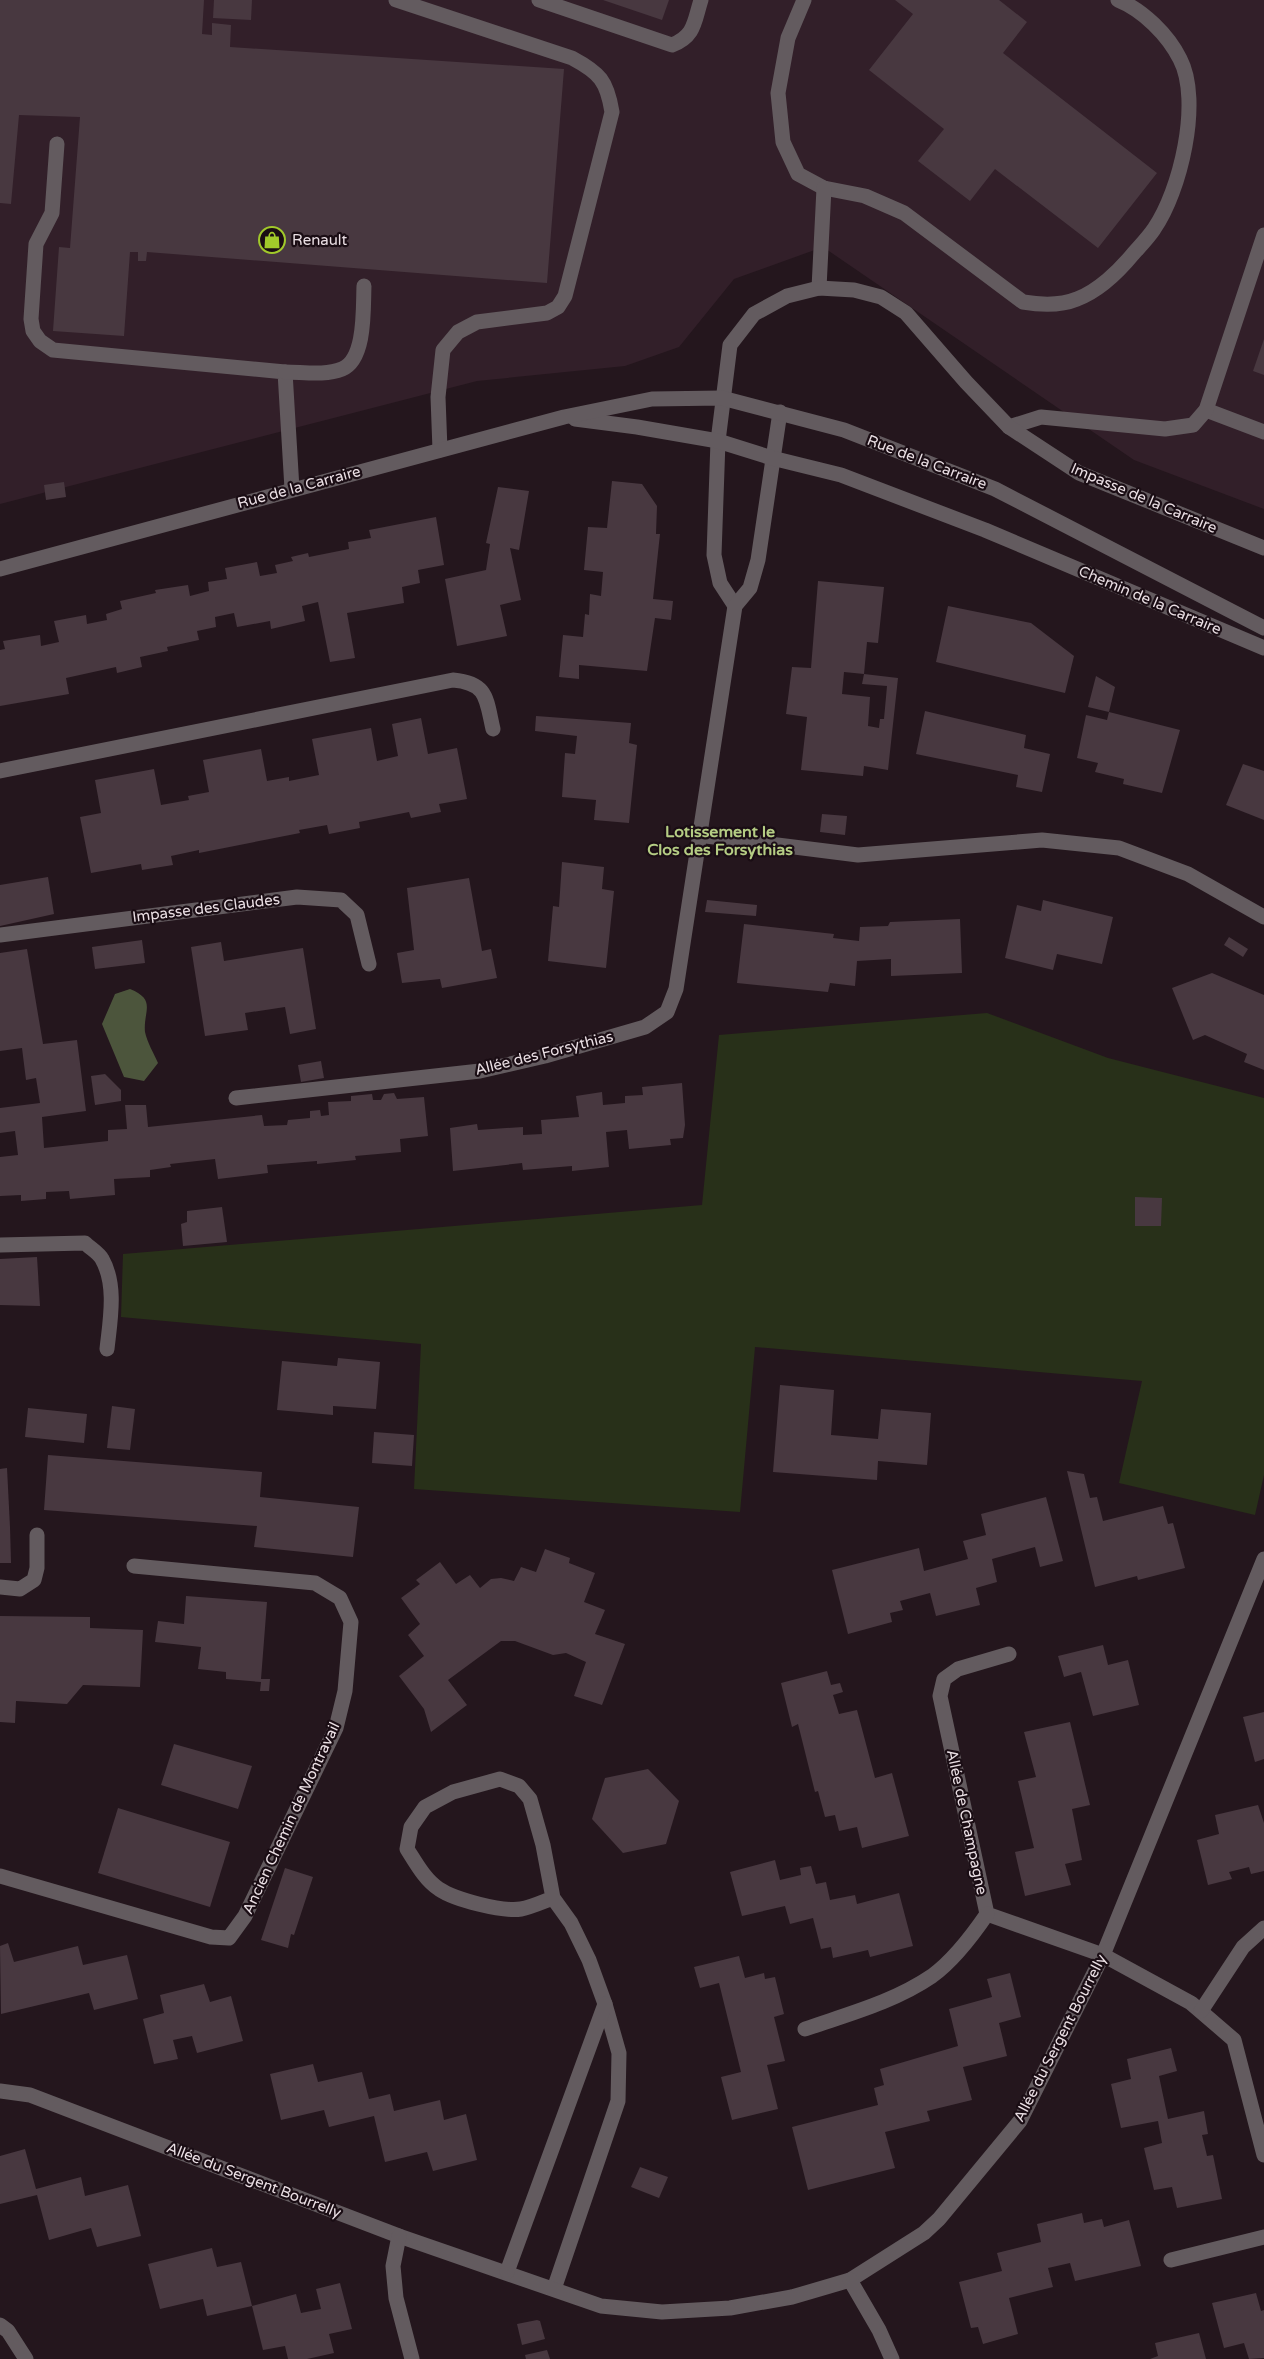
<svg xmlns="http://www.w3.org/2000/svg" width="1264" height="2359" font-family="'Varela Round',sans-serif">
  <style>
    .built { fill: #321f29 }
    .green { fill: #283019 }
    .water { fill: #4c553c }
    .building { fill: #483840; fill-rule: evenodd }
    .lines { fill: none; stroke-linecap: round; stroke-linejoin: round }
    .service { stroke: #635b5f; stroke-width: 15 }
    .minor { stroke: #635b5f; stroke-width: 15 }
    .tertiary { stroke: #635b5f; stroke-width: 15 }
    .labels { text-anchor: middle; stroke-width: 4.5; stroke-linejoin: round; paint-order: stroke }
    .poi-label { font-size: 15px; fill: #eadfe4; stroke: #1a0d14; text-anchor: start }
    .street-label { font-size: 15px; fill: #eadfe4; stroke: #1a0d14 }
    .neighbourhood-label { font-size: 16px; font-weight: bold; fill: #b5cd84; stroke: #1a0d14 }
  </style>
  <rect width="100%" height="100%" fill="#24161d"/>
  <path class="built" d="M0,0H1264V509L1134,460L823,247L734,279L679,347L625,366L477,381L0,504Z"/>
  <path class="green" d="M987,1013L1108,1058L1264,1098V1475L1255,1515L1119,1483L1142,1381L755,1347L740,1512L414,1489L421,1344L121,1317L123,1254L702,1205L719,1035Z"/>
  <path class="water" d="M130,989C157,1000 143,1011 145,1032C147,1042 154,1054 158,1063L144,1081L124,1077L102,1024L115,994Z"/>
  <g class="building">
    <path d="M0,0H204L202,34L212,35V23L231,25L230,47L564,69L547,283L147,252L146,261H138V252H130L124,336L53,331L59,247L70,248L80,117L19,115L11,204L0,203Z"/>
    <path d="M214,0H252L251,20L213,18Z"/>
    <path d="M603,0H669L662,20Z"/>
    <path d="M895,0H999L1027,22L1003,53L1157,173L1098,248L995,169L970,201L918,161L944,129L869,70L913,14Z"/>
    <path d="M1264,339V375L1253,371Z"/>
    <path d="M612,481L642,484L657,506L656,534H660L653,599L673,601L671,620L655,618L647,671L579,665V679L559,677L563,635L583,637L585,614L589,615L590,594L601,596L603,572L584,570L588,527L607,528Z"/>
    <path d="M64,482L66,497L46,500L44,485Z"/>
    <path d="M498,487L529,491L519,550L510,548L521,600L500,605L507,636L457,646L445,579L486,570L490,544L486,543Z"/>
    <path d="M436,517L444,565L418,570L420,583L402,587L404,603L347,613L355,658L330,662L318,602L302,606L305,621L271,629L270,621L237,627L234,613L215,617L216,627L197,631L199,640L167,647L168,651L140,657L142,667L117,673L116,667L66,678L69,694L0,706V650L5,649L3,641L40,635L41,646L59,642L54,621L86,615L87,624L107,620L106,614L122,609L120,601L156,593L155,590L188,585L190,596L209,591L208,582L227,579L225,568L257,562L260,576L277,573L275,565L293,561L291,557L308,553L309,557L349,549L348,542L371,538L369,530Z"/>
    <path d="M818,581L884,587L878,643L867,642L864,674L898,678L888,770L864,766L863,776L801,770L807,717L786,714L792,667L811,668ZM844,672L864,674L862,684L887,686L884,719H880L879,728L868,726L870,697L842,694Z"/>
    <path d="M948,606L1031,623L1074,656L1065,693L936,662Z"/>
    <path d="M1096,676L1115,687L1109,712L1180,730L1162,793L1123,784L1124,779L1095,772L1098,763L1077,758L1086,715L1107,720L1109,712L1088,707Z"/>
    <path d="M925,711L1026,735L1024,748L1050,754L1042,792L1016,787L1018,775L916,754Z"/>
    <path d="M536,716L631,723L629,743L637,745L629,823L594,820L596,800L562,797L565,753L575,754L577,736L535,731Z"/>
    <path d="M421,718L428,754L457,748L467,799L439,804L441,812L411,818L409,812L359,822L360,828L329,834L327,825L299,830L300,833L199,853V850L171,856L173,865L142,870L141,864L91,873L80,817L101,813L95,780L154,769L161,805L189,800L188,796L209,792L203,760L261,749L267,781L289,777V781L319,775L312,739L371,728L377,761L398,756L392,724Z"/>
    <path d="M1243,764L1264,771V820L1226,805Z"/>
    <path d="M822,814L847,816L845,835L820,832Z"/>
    <path d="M562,862L604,867L602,889L614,891L606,968L548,961L553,906L559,907Z"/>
    <path d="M48,877L54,914L0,926V885Z"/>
    <path d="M469,878L482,951L491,949L497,978L442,988L440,979L402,983L397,953L414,950L407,888Z"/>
    <path d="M707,900L757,905L756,916L705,912Z"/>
    <path d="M1043,900L1113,917L1102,964L1057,954L1053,970L1005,958L1017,905L1041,911Z"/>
    <path d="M960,919L962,973L891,976V959L857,961L855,986L830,983L828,992L737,983L744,924L834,934L833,938L859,941L860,927L888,926L890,922Z"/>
    <path d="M1229,937L1248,949L1243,957L1224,945Z"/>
    <path d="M142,940L145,963L95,969L92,947Z"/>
    <path d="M221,942L224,961L303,948L316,1029L290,1034L285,1007L245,1013L248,1030L205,1036L191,947Z"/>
    <path d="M27,949L43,1044L77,1040L86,1111L42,1117L44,1148L108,1141V1130L127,1129L125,1105H146L148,1127L262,1115L264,1126L287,1125L288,1120L310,1118V1111L320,1110L321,1116L329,1115L328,1102L351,1101V1096L372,1094L373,1100H381L384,1094L394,1093L397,1099L424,1097L428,1136L400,1139L401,1152L355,1156L356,1160L317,1164V1161L267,1165L268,1173L218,1179L215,1159L170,1164L171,1167L150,1170V1177L114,1179L115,1195L70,1199L69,1191L46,1192V1199L21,1201V1195L0,1196V1157L18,1155L15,1131L0,1133V1108L40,1103L36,1078L26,1080L22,1048L0,1051V953Z"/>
    <path d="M1212,973L1264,995V1070L1244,1062L1247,1054L1205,1035L1193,1040L1172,988Z"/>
    <path d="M321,1061L324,1078L301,1082L298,1065Z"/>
    <path d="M105,1074L121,1090V1101L95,1105L91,1076Z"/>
    <path d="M682,1083L685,1125L683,1138L670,1139L671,1145L629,1149L627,1130L606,1132L609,1167L572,1171V1166L523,1170L522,1163L453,1171L450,1128L477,1124L478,1130L523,1127V1135L542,1134L541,1120L579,1117L576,1096L602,1092L603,1105L625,1103V1096L643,1095L642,1087Z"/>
    <path d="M1135,1197L1162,1198L1161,1226H1135Z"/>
    <path d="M222,1207L227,1242L183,1246L181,1224L187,1222V1211Z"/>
    <path d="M37,1257L40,1306L0,1305V1259Z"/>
    <path d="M338,1358L380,1362L376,1409L333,1406V1415L277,1410L282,1361L337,1366Z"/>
    <path d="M780,1385L834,1390L831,1435L878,1439L881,1409L931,1413L927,1465L878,1461L877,1480L773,1472Z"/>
    <path d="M112,1406L135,1409L130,1450L107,1448Z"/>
    <path d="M28,1408L87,1414L84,1443L25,1437Z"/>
    <path d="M374,1432L414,1435L412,1466L372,1463Z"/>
    <path d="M48,1455L262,1472L260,1497L359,1507L353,1557L254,1547L257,1526L44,1510Z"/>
    <path d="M7,1468L10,1527L11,1563H0V1469Z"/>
    <path d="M1067,1471L1084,1474L1090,1498L1097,1497L1103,1521L1163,1506L1168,1524L1173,1523L1185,1568L1138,1580L1137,1576L1095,1587Z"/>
    <path d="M1046,1497L1063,1561L1040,1567L1035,1547L992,1559L997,1582L976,1588L980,1605L936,1616L930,1593L900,1601L903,1610L890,1613L892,1622L848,1634L832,1570L919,1548L924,1571L968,1559L963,1541L986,1535L981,1514Z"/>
    <path d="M545,1549L570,1558L569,1563L595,1573L584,1602L605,1610L595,1634L625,1644L602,1705L574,1696L586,1662L566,1653L553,1655L515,1641H501L448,1680L467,1705L431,1732L424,1709L399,1676L424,1656L408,1635L420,1624L401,1598L420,1584L416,1580L440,1562L456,1584L470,1575L480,1588L491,1579L501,1578L514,1581L521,1567L536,1572Z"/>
    <path d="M186,1596L267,1602L261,1679H270L269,1691H260L261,1682L226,1679V1672L198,1669L201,1647L155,1642L158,1621L184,1624Z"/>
    <path d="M0,1616L90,1617V1628L143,1630L140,1687L83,1685L67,1704L16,1701L15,1723L0,1722Z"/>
    <path d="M1103,1645L1108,1665L1128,1660L1139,1705L1093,1716L1081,1672L1064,1677L1058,1656Z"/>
    <path d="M827,1671L831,1685L840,1683L843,1692L833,1695L839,1714L857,1710L875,1778L892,1773L909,1836L862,1848L857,1827L839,1831L835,1815L825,1817L818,1791L815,1792L798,1724L792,1727L781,1683Z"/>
    <path d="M1264,1712V1759L1255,1762L1243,1717Z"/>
    <path d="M1070,1722L1090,1805L1072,1809L1082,1860L1065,1864L1071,1885L1025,1896L1015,1852L1034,1848L1018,1781L1036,1777L1024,1732Z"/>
    <path d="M174,1744L252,1766L238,1809L161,1785Z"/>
    <path d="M648,1769L679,1801L666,1844L623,1853L592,1819L605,1778Z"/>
    <path d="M1258,1805L1264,1823V1871L1251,1874L1249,1867L1229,1872L1232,1879L1208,1885L1197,1840L1219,1834L1215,1815Z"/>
    <path d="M118,1808L230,1842L210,1907L98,1873Z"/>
    <path d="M775,1860L780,1880L801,1875L800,1868L811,1866L816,1884L826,1882L830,1900L855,1895L857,1904L899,1893L913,1946L870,1957L868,1950L833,1958L831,1947L821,1949L813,1918L790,1924L785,1906L742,1916L730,1872Z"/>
    <path d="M285,1868L313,1877L294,1935L291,1934L288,1948L261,1940Z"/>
    <path d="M8,1943L14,1962L78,1946L83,1965L127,1955L138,1999L94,2010L89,1993L1,2014L0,1946Z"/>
    <path d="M739,1956L745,1978L764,1973L765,1979L775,1977L784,2014L774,2017L785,2061L767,2065L778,2109L732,2120L721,2077L741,2072L719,1983L700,1988L694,1967Z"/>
    <path d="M1010,1973L1021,2017L999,2023L1007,2056L963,2067L972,2100L927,2111L930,2121L885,2132L895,2168L808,2190L792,2127L878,2105L874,2088L884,2085L880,2069L958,2046L949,2009L992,1997L987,1979Z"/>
    <path d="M204,1984L210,2002L231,1996L243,2041L197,2053L192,2036L173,2040L178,2059L154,2064L143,2019L164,2013L160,1995Z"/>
    <path d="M1171,2048L1177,2071L1159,2076L1168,2119L1204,2111L1208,2134L1202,2135L1207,2156L1213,2155L1222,2199L1177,2208L1172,2187L1154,2190L1144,2148L1162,2143L1158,2121L1121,2128L1111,2084L1131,2079L1127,2059Z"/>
    <path d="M313,2064L318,2082L362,2072L369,2099L390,2094L394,2111L440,2100L444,2120L466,2114L477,2160L433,2171L427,2152L385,2162L374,2116L329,2127L324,2110L281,2120L270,2074Z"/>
    <path d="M25,2149L36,2189L81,2177L85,2196L128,2185L141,2236L97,2247L91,2228L49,2240L37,2195L0,2204V2156Z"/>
    <path d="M640,2167L668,2177L659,2198L631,2187Z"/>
    <path d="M1082,2213L1084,2223L1102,2219L1104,2227L1129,2220L1141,2266L1075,2281L1070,2263L1048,2268L1053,2287L1009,2298L1018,2334L983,2344L978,2327L971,2328L959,2282L1002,2271L997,2253L1041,2242L1037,2224Z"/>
    <path d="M212,2248L217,2267L241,2262L252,2306L296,2294L301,2313L321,2309L316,2289L340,2283L352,2329L329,2334L334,2353L307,2359H288L285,2346L263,2350L252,2306L207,2316L203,2299L160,2309L148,2264Z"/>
    <path d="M1256,2293L1261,2311L1264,2310V2358L1249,2359L1244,2343L1224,2348L1212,2303Z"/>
    <path d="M537,2320L540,2321L545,2339L522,2345L517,2324Z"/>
    <path d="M1199,2333L1206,2359H1150L1158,2356L1155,2343Z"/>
    <path d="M547,2350L550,2359H526L525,2355Z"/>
  </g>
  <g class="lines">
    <g class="service">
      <path d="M396,0L572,58C600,73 607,81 612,112L565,296L558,307L547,313L477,322L458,332L443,350L438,397L440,450"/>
      <path d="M539,0L672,45C695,36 694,22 701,0"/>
      <path d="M804,0L788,38L778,93L783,142L798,174L824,188L865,196L904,213L1023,302C1041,305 1060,306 1077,299C1098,291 1119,271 1133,254C1140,246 1148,238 1154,229C1180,192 1202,101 1180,59C1168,35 1143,10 1118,0"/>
      <path d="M57,144L52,213L36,244L31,319L33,331L40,341L53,350L285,372L292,489"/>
      <path d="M819,288L824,188"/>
      <path d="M285,372C303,372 325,376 342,369C366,359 363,308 364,286"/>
      <path d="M1206,410L1264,432"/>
      <path d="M1009,427L1041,417L1165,429L1193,425L1206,410L1264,235"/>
    </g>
    <g class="minor">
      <path d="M735,606L720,583L714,555L718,441L730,345L754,314L787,296L819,288L854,290L881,297L906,313L966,382L1009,427L1079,473L1264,548"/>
      <path d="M0,771L453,680C488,683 486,699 493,729"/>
      <path d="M698,835L858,855L1042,840L1119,848L1188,874L1264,917"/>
      <path d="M0,935L297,897L341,900L357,915L369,964"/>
      <path d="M236,1098L480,1071L545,1056L645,1027L667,1012L676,989L735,606L750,588L758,560L780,412"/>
      <path d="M0,1245L85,1243C90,1248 99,1253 102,1259C117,1285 110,1321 107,1349"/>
      <path d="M0,1587L20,1589L34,1580L37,1568V1535"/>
      <path d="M1009,1654L958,1669L944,1679L940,1696L987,1914L1103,1955L1191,2003L1234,2040L1264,2155"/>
      <path d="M0,1876L211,1937L229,1938L245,1916L336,1728L345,1691L351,1622L340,1598L315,1583L134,1566"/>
      <path d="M553,1898C542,1902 532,1907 521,1909C503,1912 455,1900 439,1889C425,1880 416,1863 407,1849L411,1827L425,1807L453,1792L500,1779L519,1786L530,1799L543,1845L553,1898L571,1923L589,1960L605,2004L619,2053L618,2101L554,2289"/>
      <path d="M1201,2011L1243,1947L1264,1928"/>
      <path d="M805,2029C848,2014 894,2002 932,1976C954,1960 972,1936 987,1914"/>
      <path d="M0,2091L30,2095L399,2236L601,2306L662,2312L730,2308L792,2297L850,2280L924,2233L939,2219L1020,2121L1103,1955L1264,1559"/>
      <path d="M399,2236L393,2266L396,2298L412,2359"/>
      <path d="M1171,2260L1264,2237"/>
      <path d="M507,2272L605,2004"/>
      <path d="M850,2280L879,2330L892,2359"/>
      <path d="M0,2325L8,2331L26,2359"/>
    </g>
    <g class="tertiary">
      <path d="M575,419L637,427L718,441L772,458L841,475L985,530L1264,648"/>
      <path d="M0,569L564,417L652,399L722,398L844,430L995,489L1264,628"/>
    </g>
  </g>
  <defs>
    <symbol id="shop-ring" viewBox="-11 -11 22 22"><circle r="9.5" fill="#1a0d14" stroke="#a1c92a" stroke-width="1.5"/><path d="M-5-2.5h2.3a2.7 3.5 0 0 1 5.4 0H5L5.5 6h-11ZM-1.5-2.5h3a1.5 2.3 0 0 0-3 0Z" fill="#a1c92a"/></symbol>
  </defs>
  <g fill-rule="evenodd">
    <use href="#shop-ring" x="257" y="225" width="30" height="30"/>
  </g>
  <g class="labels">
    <g class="poi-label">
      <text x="292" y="245">Renault</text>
    </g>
    <g class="street-label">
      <text transform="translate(927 462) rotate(21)" y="5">Rue de la Carraire</text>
      <text transform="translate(299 487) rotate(-15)" y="5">Rue de la Carraire</text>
      <text transform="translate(1144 498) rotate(23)" y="5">Impasse de la Carraire</text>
      <text transform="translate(1150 600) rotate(23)" y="5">Chemin de la Carraire</text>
      <text transform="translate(206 908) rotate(-7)" y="5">Impasse des Claudes</text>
      <text transform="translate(544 1053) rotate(-14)" y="5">Allée des Forsythias</text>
      <text transform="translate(291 1818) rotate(-65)" y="5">Ancien Chemin de Montravail</text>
      <text transform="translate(967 1822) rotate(78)" y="5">Allée de Champagne</text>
      <text transform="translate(1060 2038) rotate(-63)" y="5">Allée du Sergent Bourrelly</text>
      <text transform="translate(254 2180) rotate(21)" y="5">Allée du Sergent Bourrelly</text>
    </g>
    <g class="neighbourhood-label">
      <text x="720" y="837">Lotissement le<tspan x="720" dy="18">Clos des Forsythias</tspan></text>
    </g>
  </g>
</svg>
